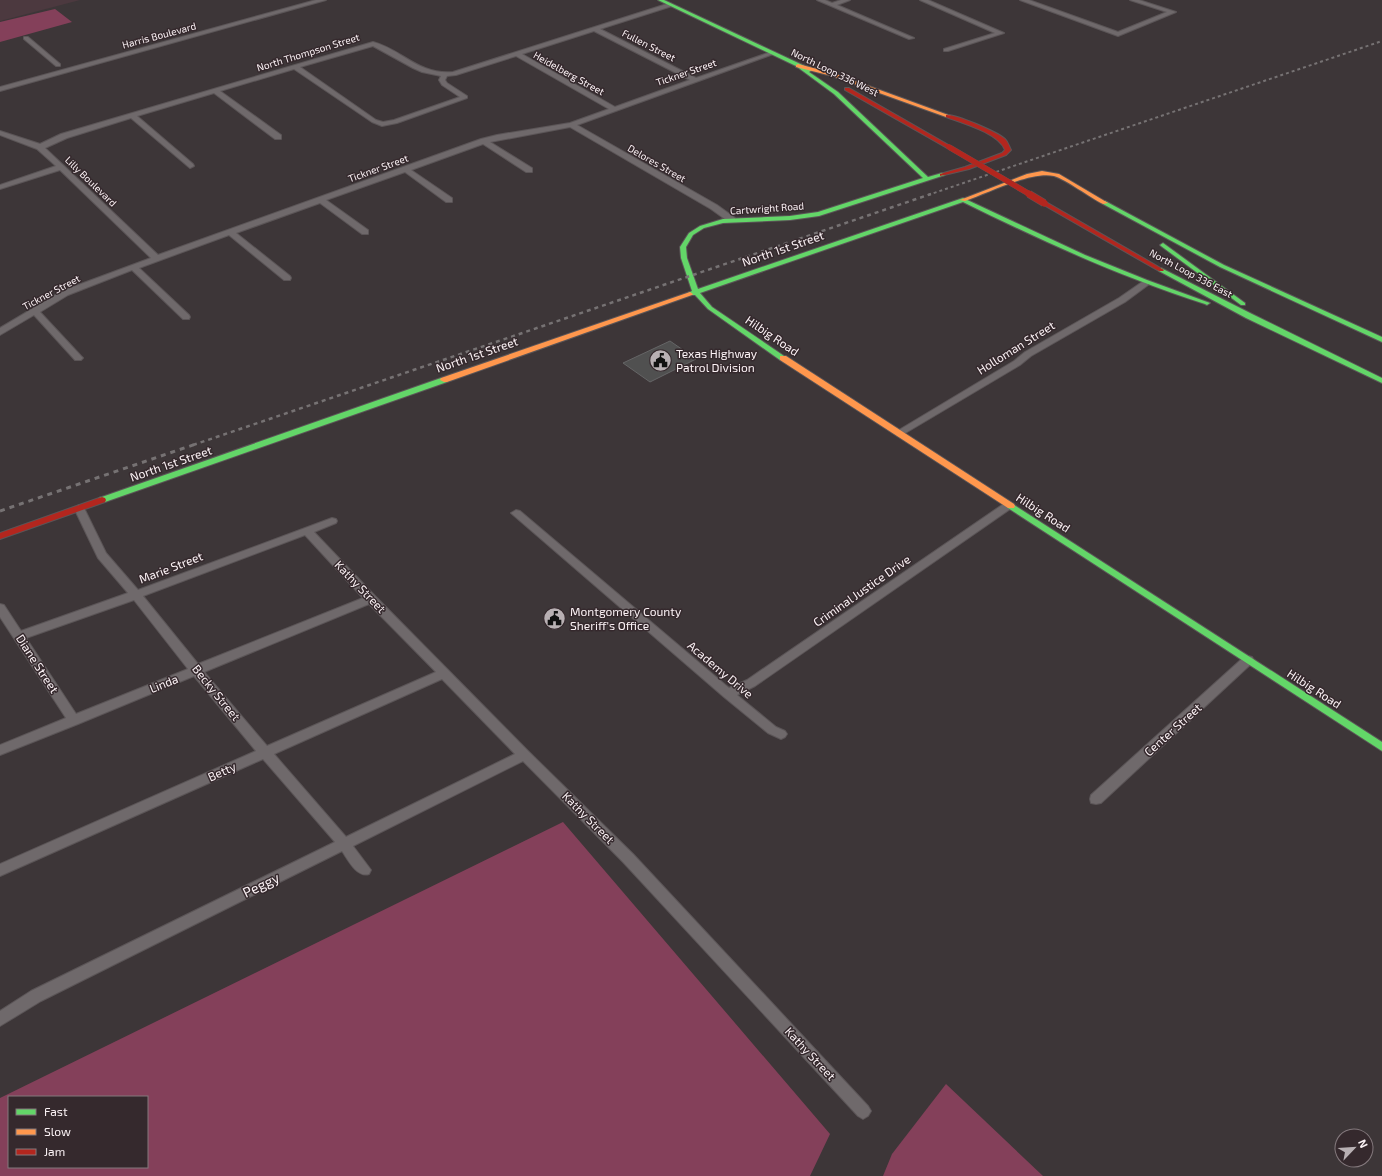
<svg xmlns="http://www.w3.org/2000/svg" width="1382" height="1176" font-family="'Exo 2',sans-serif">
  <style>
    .built { fill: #4c393f }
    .green { fill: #84405a; fill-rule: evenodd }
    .building { fill: #505050; stroke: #656566 }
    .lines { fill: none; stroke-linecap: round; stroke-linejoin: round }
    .street-casing { stroke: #5b5557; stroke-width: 2 }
    .fast-casing { stroke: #5b5557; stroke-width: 2 }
    .slow-casing { stroke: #5b5557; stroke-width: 2 }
    .jam-casing { stroke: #5b5557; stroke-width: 2 }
    .street { fill: #6f696b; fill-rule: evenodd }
    .fast { fill: #63d668; fill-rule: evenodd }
    .slow { fill: #ff974d; fill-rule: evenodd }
    .jam { fill: #b3261e; fill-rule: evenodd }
    .rail-far2 { stroke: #767273; stroke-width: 2; stroke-dasharray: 3 3; stroke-linecap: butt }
    .rail-far1 { stroke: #767273; stroke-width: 2.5; stroke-dasharray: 4 4; stroke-linecap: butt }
    .rail { stroke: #767273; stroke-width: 3; stroke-dasharray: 5 5; stroke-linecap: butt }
    .jam-bridge-far1-casing { stroke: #5b5557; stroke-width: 6; stroke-linecap: butt }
    .jam-bridge-casing { stroke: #5b5557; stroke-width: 8; stroke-linecap: butt }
    .jam-bridge-far1 { stroke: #b3261e; stroke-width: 5.5 }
    .jam-bridge { stroke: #b3261e; stroke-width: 7 }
    .labels { text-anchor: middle; stroke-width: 3; stroke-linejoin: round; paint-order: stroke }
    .far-street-label { font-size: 10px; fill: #fbf2f5; stroke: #35292d }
    .street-label { font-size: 12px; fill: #fbf2f5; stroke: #35292d }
    .poi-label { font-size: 12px; fill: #fbf2f5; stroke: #35292d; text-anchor: start }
    .near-street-label { font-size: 14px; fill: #fbf2f5; stroke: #35292d }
  </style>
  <rect width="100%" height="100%" fill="#3d3638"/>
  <path class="built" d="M0,0H80L0,21Z"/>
  <g class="green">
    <path d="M55,9L72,22L0,42V22Z"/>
    <path d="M563,822L830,1134L810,1176H0V1098ZM9,1097H147V1167H9Z"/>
    <path d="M946,1084L1043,1176H883L892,1154Z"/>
  </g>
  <path class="building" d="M670,341L696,359L650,382L623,363Z"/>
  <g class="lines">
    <defs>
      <g id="street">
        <path d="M316,0H326L0,91V87Z"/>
        <path d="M817,0H825L832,3L841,0H850L837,5L914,38L909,39Z"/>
        <path d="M920,0H928L1004,33L948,51H944V49L995,33Z"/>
        <path d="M1020,0H1029L1118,32L1167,12L1130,0H1139L1176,12L1118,36Z"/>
        <path d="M670,3L673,5L672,6L600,29L696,78L771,52L776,53L577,125L717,205L735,218V222H729L711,209L570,127L490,142L532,168V172H526L483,144L411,170L452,198V202H446L405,172L326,200L368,230V234H362L320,203L236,233L290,276L291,278L290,280H284L229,235L139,268L189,315L190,317L189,319H183L132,270L68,295L40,312L81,356L83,358L81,360H75L34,315L0,335V328L62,291L151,258L60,170L0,189V185L56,166L37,149L0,135V131L40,144L61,134L373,42C403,50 418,75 453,72ZM594,31L690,80L615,107L522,54ZM373,46L413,68L422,72L441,76L439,80L442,85L460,97L394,120L383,122L376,120L300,67ZM516,56L609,109L570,123L497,135L481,139L158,255L45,148L67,138L131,118L190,168L194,166L193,164L137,116L214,93L275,139H281V135L220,91L294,69L372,122L382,126L397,123L467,98V96L447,83L445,80L447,76L456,75Z"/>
        <path d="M24,37H28L60,64V66H56L24,39Z"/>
        <path d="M1145,280L1149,283L1148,285L1125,302L1031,356L1020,365L902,435L899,436L894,433L1014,361L1025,352L1119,298Z"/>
        <path d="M1009,502L1014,505L1013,507L755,686L737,695L776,727L785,731L787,734L785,737L781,739L768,733L724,697L511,513L516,510L520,511L729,688L747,680L1005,503Z"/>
        <path d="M79,505L84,508L106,553L138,590L332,518L336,519L337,521L336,523L314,532L375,596L528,751L633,854L868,1106L871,1111L868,1116L863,1119L858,1116L623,862L523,761L353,846L371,870L369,874C357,878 348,860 342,851L41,1001L0,1026V1011L31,991L335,842L263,759L0,876V864L256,751L194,676L78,724L0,755V745L66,718L0,617V604L4,605L21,631L128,593L98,558L74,508ZM305,535L363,598L198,664L143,596ZM134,600L188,669L76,714L26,638ZM369,604L436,672L267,746L204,672ZM442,679L515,754L346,837L274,754Z"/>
        <path d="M1248,656L1252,657L1254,660L1252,663L1101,803L1096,804L1091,803L1090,799L1091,795L1244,657Z"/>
      </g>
      <g id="fast">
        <path d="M658,0H664L811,69L812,70L809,72L838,92L928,177L942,173L945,175L819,216L790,220L723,223L704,228L693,235L686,247L687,258L698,289L963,198L1085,255L1147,280L1210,303L1207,305L1205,304C1121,277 1042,241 963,202L700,293L712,307L787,358L786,360H780L708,309L695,295H688V293L692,291L681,258L680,247L689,233L700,226L723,219L790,216L818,212L923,178L834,94L796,66Z"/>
        <path d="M1105,201L1224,265L1382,337V342L1220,267L1103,204V202Z"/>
        <path d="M1163,243L1245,303V305H1241L1161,246L1160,245Z"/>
        <path d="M1161,268L1252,314L1382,378V383L1246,318L1159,271L1158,270Z"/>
        <path d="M441,378H444L448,380L447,382L105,502H99L98,500L99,498Z"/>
        <path d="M1011,503L1382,742V751L1008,508L1007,506Z"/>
      </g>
      <g id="slow">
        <path d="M798,64L836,74L951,116L946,117L832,76L796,67V65Z"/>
        <path d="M1042,171L1059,174L1108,203L1103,204C1091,198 1065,179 1054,176C1031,171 988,193 965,201L960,200L1027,174Z"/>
        <path d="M690,292L693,294L692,295L447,382H444L440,380L441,378Z"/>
        <path d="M780,356H786L1014,504L1015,506L1014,508H1008L780,360Z"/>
      </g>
      <g id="jam">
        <path d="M845,88H849L952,147L947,148L845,90Z"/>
        <path d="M946,115C956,114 997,132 1005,139C1008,142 1009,146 1011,150L1006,155L969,169L940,176V174L965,167L1002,153L1005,150C999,133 962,123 946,117Z"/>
        <path d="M1042,202H1046L1164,270L1163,271H1159L1042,204Z"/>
        <path d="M102,497L105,498L106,500L105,502L0,539V533Z"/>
      </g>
    </defs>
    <use href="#street" class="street-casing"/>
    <use href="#fast" class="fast-casing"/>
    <use href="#slow" class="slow-casing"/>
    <use href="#jam" class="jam-casing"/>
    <use href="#street" class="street"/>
    <use href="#fast" class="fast"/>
    <use href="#slow" class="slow"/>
    <use href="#jam" class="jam"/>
    <path class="rail-far2" d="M928,195L1382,41"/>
    <path class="rail-far1" d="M193,445L931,194"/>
    <path class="rail" d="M0,511L196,444"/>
    <defs>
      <path id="jam-bridge-far1" d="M949,147L1031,195"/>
      <path id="jam-bridge" d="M1029,194L1044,203"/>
    </defs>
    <use href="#jam-bridge-far1" class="jam-bridge-far1-casing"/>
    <use href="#jam-bridge" class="jam-bridge-casing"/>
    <use href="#jam-bridge-far1" class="jam-bridge-far1"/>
    <use href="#jam-bridge" class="jam-bridge"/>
  </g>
  <defs>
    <symbol id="civic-disc" viewBox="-11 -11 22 22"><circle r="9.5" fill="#b8b0b3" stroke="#35292d"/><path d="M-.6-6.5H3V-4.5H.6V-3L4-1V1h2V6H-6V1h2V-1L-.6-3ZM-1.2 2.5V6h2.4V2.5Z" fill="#111"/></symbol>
  </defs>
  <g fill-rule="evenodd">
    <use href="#civic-disc" x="648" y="348" width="25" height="25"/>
    <use href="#civic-disc" x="542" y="606" width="25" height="25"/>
  </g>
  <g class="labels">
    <g class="far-street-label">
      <text transform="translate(159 35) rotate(-15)" y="4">Harris Boulevard</text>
      <text transform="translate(649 45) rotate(27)" y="4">Fullen Street</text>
      <text transform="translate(308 52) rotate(-17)" y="4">North Thompson Street</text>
      <text transform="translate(686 72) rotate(-19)" y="4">Tickner Street</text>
      <text transform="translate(835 72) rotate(26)" y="4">North Loop 336 West</text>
      <text transform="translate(569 73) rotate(29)" y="4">Heidelberg Street</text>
      <text transform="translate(657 163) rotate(30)" y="4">Delores Street</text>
      <text transform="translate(378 168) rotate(-20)" y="4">Tickner Street</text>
      <text transform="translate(91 181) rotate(44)" y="4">Lilly Boulevard</text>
      <text transform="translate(767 208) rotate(-4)" y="4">Cartwright Road</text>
      <text transform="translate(1191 273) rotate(28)" y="4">North Loop 336 East</text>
      <text transform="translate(51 292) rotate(-28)" y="4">Tickner Street</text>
    </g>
    <g class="street-label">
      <text transform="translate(783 249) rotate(-19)" y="4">North 1st Street</text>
      <text transform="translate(772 336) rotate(34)" y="4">Hilbig Road</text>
      <text transform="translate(1016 348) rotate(-32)" y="4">Holloman Street</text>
      <text transform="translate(477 355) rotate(-19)" y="4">North 1st Street</text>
      <text transform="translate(171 464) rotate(-19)" y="4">North 1st Street</text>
      <text transform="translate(1043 513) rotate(33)" y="4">Hilbig Road</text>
      <text transform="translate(171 568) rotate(-21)" y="4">Marie Street</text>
      <text transform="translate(360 587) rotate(46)" y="4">Kathy Street</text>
      <text transform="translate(862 591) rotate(-35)" y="4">Criminal Justice Drive</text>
      <text transform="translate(37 664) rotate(57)" y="4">Diane Street</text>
      <text transform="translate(720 670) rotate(40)" y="4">Academy Drive</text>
      <text transform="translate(164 684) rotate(-22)" y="4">Linda</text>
      <text transform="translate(1314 689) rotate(33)" y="4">Hilbig Road</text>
      <text transform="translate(216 693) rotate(51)" y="4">Becky Street</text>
      <text transform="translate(1173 730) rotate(-42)" y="4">Center Street</text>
      <text transform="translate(222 772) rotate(-24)" y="4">Betty</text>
      <text transform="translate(588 818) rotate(45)" y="4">Kathy Street</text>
      <text transform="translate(810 1054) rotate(47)" y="4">Kathy Street</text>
    </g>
    <g class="poi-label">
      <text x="676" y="358">Texas Highway<tspan x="676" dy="14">Patrol Division</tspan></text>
      <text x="570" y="616">Montgomery County<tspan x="570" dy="14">Sheriff's Office</tspan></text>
    </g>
    <g class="near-street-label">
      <text transform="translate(261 885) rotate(-26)" y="5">Peggy</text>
    </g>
  </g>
  <rect x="8" y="1096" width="140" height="72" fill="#35292d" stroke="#84797d"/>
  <rect x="16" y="1109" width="20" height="6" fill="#63d668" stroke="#84797d"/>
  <text x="44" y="1116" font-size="12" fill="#fbf2f5">Fast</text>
  <rect x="16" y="1129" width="20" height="6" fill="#ff974d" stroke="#84797d"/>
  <text x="44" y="1136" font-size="12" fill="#fbf2f5">Slow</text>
  <rect x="16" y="1149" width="20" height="6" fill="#b3261e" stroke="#84797d"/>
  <text x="44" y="1156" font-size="12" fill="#fbf2f5">Jam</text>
  <g transform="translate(1354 1148) rotate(65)"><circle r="19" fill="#35292d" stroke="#84797d"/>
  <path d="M0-3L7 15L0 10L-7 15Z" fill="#b8b0b3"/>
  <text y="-6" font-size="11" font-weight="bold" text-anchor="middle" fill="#fbf2f5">N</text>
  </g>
</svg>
